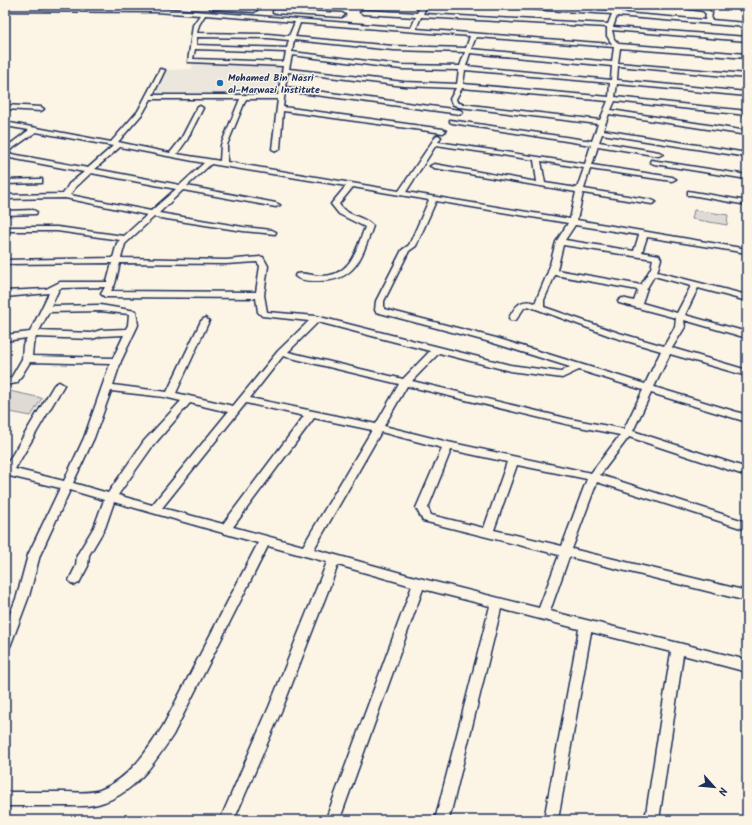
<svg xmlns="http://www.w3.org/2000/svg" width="752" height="825" font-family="Kalam,sans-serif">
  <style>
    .built { fill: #ece7dc }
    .green { fill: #dfdbd4; stroke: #7d8599 }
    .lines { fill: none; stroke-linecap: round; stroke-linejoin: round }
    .minor-casing { stroke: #1b2f5e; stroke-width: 3 }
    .minor { fill: #fcf5e5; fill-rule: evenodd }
    .poi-dot { fill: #1f6fb2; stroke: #fcf5e5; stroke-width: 1.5 }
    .labels { text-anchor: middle; stroke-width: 3; stroke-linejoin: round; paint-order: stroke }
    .far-poi-label { font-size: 10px; font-weight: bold; fill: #1b2f5e; stroke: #fcf5e5; text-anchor: start }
  </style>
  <rect width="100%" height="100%" fill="#fcf5e5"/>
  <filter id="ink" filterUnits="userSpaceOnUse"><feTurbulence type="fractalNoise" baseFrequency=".025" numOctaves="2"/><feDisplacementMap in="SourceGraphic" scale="8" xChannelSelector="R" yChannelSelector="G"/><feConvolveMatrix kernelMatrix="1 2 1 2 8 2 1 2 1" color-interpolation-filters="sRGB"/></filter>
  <g filter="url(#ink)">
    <path class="built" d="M192,63L251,64L285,65L279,96H152L166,70L192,69Z"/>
    <g class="green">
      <path d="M694,210L728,215L727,225L692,219Z"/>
      <path d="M9,391L42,398L31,416L5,411V398Z"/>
    </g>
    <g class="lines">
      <defs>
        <g id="minor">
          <path d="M421,5H427L423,14L608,24L612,14L494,7L491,5H519L616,11L617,5H623L621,13L705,20L706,14L703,11L665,5C679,5 702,3 712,13L711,20L747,23V27L617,16L613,27L747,37V41L612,30L614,39L619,44L747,54V58L620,48L618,63L747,74V78L618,66L617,80L747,92V96L617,84L615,97L747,111V115L615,101L611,110L747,131V135L609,114L603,130L747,153V157L602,134L599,142L659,152L663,154L659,156L598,146L592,165L672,177L676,179L672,181L590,169L584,189L652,200L656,202L652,204L583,193L577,220L747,249V253L647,237L642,252L659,255L661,259L657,272L747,295V301L698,288L685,315L747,332V338L684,320L685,327L672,348L747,370V376L670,354L654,387L747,415V422L651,393L633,431L747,468V476L629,437L600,475L747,522V530L597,482L572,549L747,591V601L569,557L550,611L747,660V672L683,655L659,820H645L671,652L591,632L558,820H544L579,629L501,609L449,820H435L490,606L423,589L341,816L340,820H328L327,816L412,586L338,565L283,707L234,820H220L269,707L327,562L268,546L173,735C154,764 133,795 98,804C87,807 75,806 64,806C44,806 25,806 5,806V792C24,792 44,792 63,792C75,792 89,794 100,790C129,779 147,751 163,726L258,543L114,502L105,528L89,555L88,566L79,583L75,585L71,583L69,580L76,566L77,555L94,527L104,500L70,490L40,555L29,596L11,644L9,648L5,649V627L17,596L28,555L60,488L5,475V467L54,385L59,382L64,385L15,469L64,481L84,438L110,364L30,362L17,383L5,385V379L11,378L22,359L23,345L27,338L5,341V335L30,332L49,293L5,297V291L46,289L60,282H107L112,263L5,264V260L113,258L117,243L120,240L57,231H5V227H57L124,236L147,215L65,198L5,199V195L63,194L69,184L84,172L5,157V148L29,130L5,126V122L111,142L138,111L160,69L165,70L153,95H278L283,66L188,62L193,25L200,15L156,12L5,11V7L156,8L411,28L416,17L363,14L360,12L363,10L417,13ZM205,15L295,22L289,36L268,34L197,33L199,25ZM421,17L607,27V36L612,44L416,29ZM300,23L470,36L466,48L393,46L295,37ZM197,37L268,38L289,40L287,48L196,45ZM476,37L614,47L612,62L471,49ZM294,40L393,50L465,52L460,66L401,65L292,52ZM195,49L286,52L284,62L193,59ZM470,53L612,66L611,80L466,66ZM292,55L401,69L459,70L457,84L404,82L289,69ZM465,70L610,83L609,97L463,84ZM288,72L404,86L456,88L450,99L452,104L459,107L598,124L592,141L450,120V122L452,123L591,145L585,164L438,142L441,137L438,135L436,136L399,191L227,162V145L246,99H278L272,149L276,151L280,149L283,111L443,133L446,131L443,129L283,107L285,91L460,114L463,112L460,110L285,87ZM462,88L608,101L600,120L462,104L457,102L456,99ZM151,99H240L221,145L220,161L177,154L187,140L203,108L200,106L197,108L181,139L170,153L118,142L143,113ZM36,132L113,146L88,168L6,153ZM436,145L534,160L537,182L434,164L430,166L434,168L576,192L570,219L406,192ZM120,147L204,163L180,185L95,169ZM541,161L584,168L577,188L545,183ZM211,164L346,186L331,204L339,214L365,227C356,250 351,276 321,276C313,276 304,272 296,274L295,276C300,281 312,281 319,281C356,281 362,257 373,226C363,215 347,217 339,204L353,187L429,200L409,245L402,250L376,301L375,310L376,312L490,342L570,367L561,372L510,365L316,316L267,312L264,295L268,266L263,257H260L226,260L121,258L125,244L154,217L243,231L275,234L276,232L272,230L243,227L159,213L183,190L276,207L280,205L276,203L187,186ZM91,173L176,189L151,211L70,195L75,188ZM436,201L568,223L556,242L548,272L535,303C521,298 515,306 509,318L510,320H516L524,308L528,306L613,337L661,351L645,384L496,338L384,309V301L409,251L416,246ZM575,225L639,235L634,251L565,240ZM563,245L653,259L651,268L641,285L557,270ZM257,262L260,266L256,292L111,291L115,284L120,263L226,264ZM555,275L638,290L634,301L622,298L618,301L619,303L676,318L675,327L664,346L619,333L544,307V300ZM654,276L691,286L677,313L642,303L647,288ZM105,287L101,294L105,297L256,298L258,312L262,316L309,321L278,351L233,406L176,393L209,321L205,318L201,321L167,392L113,385L121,361L138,325L136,311L100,305L51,306L59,289L62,288ZM100,311L129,314L128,325L126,329L101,330L91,333L39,331L49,312ZM318,322L430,351L403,379L288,352ZM124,335L113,358L32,356L33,345L36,337L92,339L102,336ZM439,353L510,371L562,378L579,370L643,390L624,429L570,419L412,381ZM283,356L399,384L376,424L250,398ZM407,386L570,425L620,435L591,473L448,442L384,426ZM111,391L164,397L181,401L144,441L108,493L73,483L94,438ZM190,403L228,412L152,505L118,495L152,447ZM246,403L304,416L223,524L162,508ZM314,418L372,430L303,546L233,527ZM381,432L442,448L416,508L423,521L559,555L539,608L419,578L314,549ZM451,450L507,462L484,528L431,515L428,508ZM517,465L587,479L562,546L494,530Z"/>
          <path d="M213,6L254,8L257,10L254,12L211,9L210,8Z"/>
          <path d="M743,8H747V12L741,11V9Z"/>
          <path d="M275,10L342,13L345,15L342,17L273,13V11Z"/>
          <path d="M5,105L41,107L44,109L41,111L5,109Z"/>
          <path d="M651,160L747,175V179L654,164L650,162Z"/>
          <path d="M39,179H42V183L5,184V180Z"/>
          <path d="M688,191L747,201V205L691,195H688Z"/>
          <path d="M33,210L37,212L36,214L5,215V211Z"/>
        </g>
      </defs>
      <use href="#minor" class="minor-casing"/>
      <use href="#minor" class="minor"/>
    </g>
  </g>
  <circle class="poi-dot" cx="220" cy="83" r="4"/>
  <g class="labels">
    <g class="far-poi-label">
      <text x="228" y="81">Mohamed Bin Nasri<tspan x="228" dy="12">al-Marwazi Institute</tspan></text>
    </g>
  </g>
  <rect width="752" height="825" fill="none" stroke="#fcf5e5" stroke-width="20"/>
  <rect x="10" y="10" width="732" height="805" fill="none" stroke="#1b2f5e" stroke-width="1.5" filter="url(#ink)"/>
  <g transform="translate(714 787) rotate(117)" stroke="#fcf5e5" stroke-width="3" paint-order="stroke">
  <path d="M0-3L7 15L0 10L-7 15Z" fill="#1b2f5e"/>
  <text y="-6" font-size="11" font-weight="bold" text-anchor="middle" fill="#1b2f5e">N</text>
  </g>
</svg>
